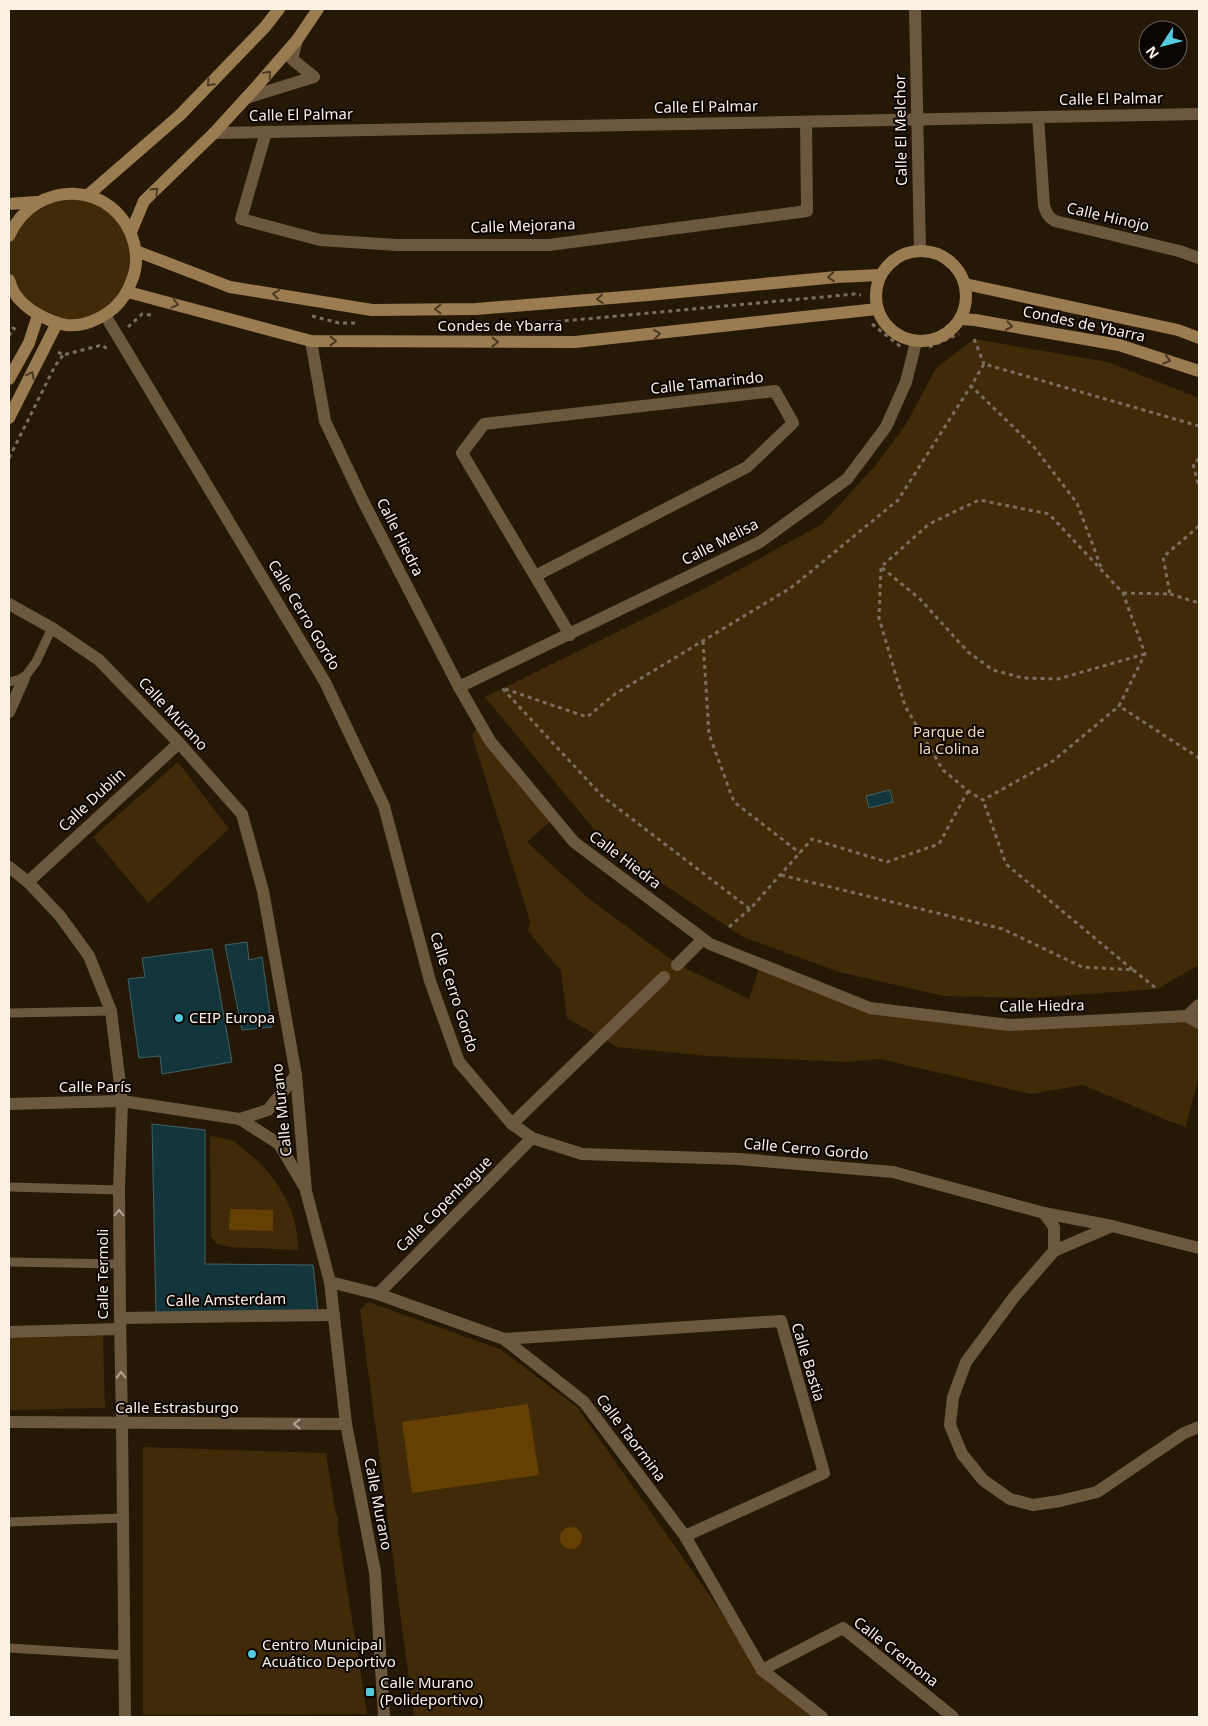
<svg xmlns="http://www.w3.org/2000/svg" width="1208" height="1726" font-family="'Noto Sans',sans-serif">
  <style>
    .green { fill: #402a08 }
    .water { fill: #644003 }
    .building { fill: #12363c; stroke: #426268 }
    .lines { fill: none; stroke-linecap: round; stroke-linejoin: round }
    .path { stroke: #7a6e5e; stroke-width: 3; stroke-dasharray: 4 4; stroke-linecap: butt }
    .service { stroke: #6c583e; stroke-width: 9 }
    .pedestrian { stroke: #6c583e; stroke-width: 12 }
    .minor { stroke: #6c583e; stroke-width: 12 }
    .secondary { stroke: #9b7b50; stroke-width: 12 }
    .oneway { stroke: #4b3a25 }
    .oneway2 { stroke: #b4a492 }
    .poi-dot { fill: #54cade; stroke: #0a0501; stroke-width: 2 }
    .labels { text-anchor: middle; stroke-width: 4; stroke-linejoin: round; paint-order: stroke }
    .street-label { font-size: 15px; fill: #fbf1e5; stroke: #0a0501 }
    .park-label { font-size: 15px; fill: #f6dbb9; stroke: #0a0501 }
    .poi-label { font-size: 15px; fill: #fbf1e5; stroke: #0a0501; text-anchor: start }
  </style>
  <rect width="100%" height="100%" fill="#251805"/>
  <g class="green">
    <path d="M52,195L105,203L136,251L128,292L87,323L38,315L9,280V236Z"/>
    <path d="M974,339L1108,362L1199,398V965L1157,989L1031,998L944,996L839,972L743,937L610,849L485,697L706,588L822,524L876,465L906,424L936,368Z"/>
    <path d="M480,723L554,818L527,842L588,898L668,957L689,970L749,999L760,965L870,1008L1009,1025L1187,1016L1199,1023V1075L1186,1127L1169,1121L1083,1085L1031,1094L880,1059L848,1062L707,1056L617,1047L567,1018L561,971L528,931L530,921L472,736Z"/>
    <path d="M178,762L229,829L148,903L93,837Z"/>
    <path d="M210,1136C218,1137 225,1138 233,1141C238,1144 243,1149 248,1153C277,1175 299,1213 298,1250L228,1247L217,1244L211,1237Z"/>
    <path d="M368,1302L500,1349L577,1407L762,1670L822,1717H414L360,1310Z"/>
    <path d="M103,1336L105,1408L9,1410V1338Z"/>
    <path d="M143,1447L326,1453L336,1515L338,1516V1531L367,1714L143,1715Z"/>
  </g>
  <g class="water">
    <path d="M230,1209L273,1210V1231L229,1230Z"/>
    <path d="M528,1404L539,1475L412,1493L402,1422Z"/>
    <circle cx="571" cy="1538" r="11"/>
  </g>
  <g class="building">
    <path d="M890,790L893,802L869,808L866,796Z"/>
    <path d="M247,942L249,960L262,957L272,1027L242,1030L225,945Z"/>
    <path d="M212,949L232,1062L162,1074L160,1056L139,1058L128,979L145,977L142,958Z"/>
    <path d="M152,1124L205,1130V1264L313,1265L318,1312L156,1314Z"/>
  </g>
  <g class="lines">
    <g class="path">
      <path d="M312,316L339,323H355"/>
      <path d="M872,324L901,347"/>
      <path d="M509,326L855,294L861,295"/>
      <path d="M128,327L142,314L151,315"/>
      <path d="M9,336L13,328L19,331"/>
      <path d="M974,339L984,364"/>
      <path d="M929,347L959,334"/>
      <path d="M58,352L63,355L102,345L107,349"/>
      <path d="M9,458L55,366L63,355"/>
      <path d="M1199,459L1193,464L1199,487"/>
      <path d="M1101,567L1077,503L1034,447L971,386L984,364L1199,426"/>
      <path d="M881,568L879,618L905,706L943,770L968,791L983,800L1053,761L1119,706"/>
      <path d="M1123,593L1170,594L1163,557L1199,526"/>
      <path d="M1170,594L1199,603"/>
      <path d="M703,641L709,734L734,802L800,853"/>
      <path d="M1145,654L1058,679L1023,678L993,670L968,652L920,599L881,567L929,524L979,500L1049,514L1123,593L1145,654L1119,706L1199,758"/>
      <path d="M968,791L939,844L887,862L812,839L750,909L602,796L502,688L587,717L615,694L792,587L898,500L971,386"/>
      <path d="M781,875L1003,929L1082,967L1133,970L1006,864L983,800"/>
      <path d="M729,927L750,909"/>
      <path d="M1133,970L1157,989"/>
    </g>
    <g class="service">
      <path d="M9,682L24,678L36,662L52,628"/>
      <path d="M9,1013L111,1011"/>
      <path d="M9,1187L119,1190"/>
      <path d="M9,1262L120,1264"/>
      <path d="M9,1522L123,1518"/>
      <path d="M9,1648L124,1655"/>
    </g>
    <g class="pedestrian">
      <path d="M9,712L24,678"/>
      <path d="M677,965L703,939"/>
      <path d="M512,1124L664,977"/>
      <path d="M120,1318L334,1315"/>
      <path d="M9,1332L120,1329"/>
    </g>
    <g class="minor">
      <path d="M915,9L920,250"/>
      <path d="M246,98L314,77L292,59L297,40"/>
      <path d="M1038,117L1044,205C1046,213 1048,217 1055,221L1179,251L1199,258"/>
      <path d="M266,132L241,219L320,240L397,245H549L807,211L806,122"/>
      <path d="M214,133L1199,114"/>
      <path d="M105,315L325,682L384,806L430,981L459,1062L512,1124L532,1138L582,1154L739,1159L893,1172L1044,1213L1112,1226L1199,1248"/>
      <path d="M311,341L325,421L363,501L459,687L490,741L574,842L710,944L870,1008L1009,1025L1187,1016L1199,1023"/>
      <path d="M535,576L747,467L793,423L775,391L484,424L462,453L570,635"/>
      <path d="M9,604L52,628L99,660L179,743L242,814L263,891L296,1075L306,1191L330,1282L346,1424L375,1572L384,1717"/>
      <path d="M459,687L760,542L847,479L886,427L906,382L916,342"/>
      <path d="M9,867L28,882L60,916L89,956L111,1011L122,1101L119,1190L120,1318L122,1424L125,1717"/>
      <path d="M28,882L179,743"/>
      <path d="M1187,1016L1199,1005"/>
      <path d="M9,1104L122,1101L240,1119L279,1144L304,1186"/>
      <path d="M240,1119L268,1110L296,1075"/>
      <path d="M1044,1213L1054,1227V1251"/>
      <path d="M1112,1226L1054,1251L1014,1297L966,1362L953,1397L950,1425L962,1454L983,1480L1010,1499L1033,1505L1060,1501L1097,1492L1184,1433L1199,1427"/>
      <path d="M330,1282L378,1294L504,1339L584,1402L685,1536L762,1670L822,1717"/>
      <path d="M378,1294L532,1138"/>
      <path d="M504,1339L781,1321L824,1473L685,1536"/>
      <path d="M9,1422L346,1424"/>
      <path d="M762,1670L843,1628L953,1717"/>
    </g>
    <g class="secondary">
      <path d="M88,195L180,115L265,27L279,9"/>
      <path d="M9,204L36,202"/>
      <path d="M131,232L144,201L214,133L257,86L297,40L318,9"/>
      <path d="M9,236C34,178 116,179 134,243C137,255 137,268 132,280C128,291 123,300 114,308C101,319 83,327 66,325C48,322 25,309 15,294C12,290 11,285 9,280"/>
      <circle cx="921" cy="296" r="45"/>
      <path d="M136,251L230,287L372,310L476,309L648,295L837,277L880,275"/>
      <path d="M965,284L1178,330L1199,338"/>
      <path d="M128,292L311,341L575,342L877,309"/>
      <path d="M960,319L975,320L1119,345L1199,371"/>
      <path d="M9,379L29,343L38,315"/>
      <path d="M9,418L57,323"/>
    </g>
  </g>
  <defs><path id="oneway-chevron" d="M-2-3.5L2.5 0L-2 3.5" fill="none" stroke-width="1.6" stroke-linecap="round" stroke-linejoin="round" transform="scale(1.25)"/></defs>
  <g class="oneway">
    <use href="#oneway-chevron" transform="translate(268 74) rotate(-49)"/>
    <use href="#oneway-chevron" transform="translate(210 83) rotate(134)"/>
    <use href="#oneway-chevron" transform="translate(155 191) rotate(-44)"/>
    <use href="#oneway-chevron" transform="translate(831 277) rotate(175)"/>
    <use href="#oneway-chevron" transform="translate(276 294) rotate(-171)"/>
    <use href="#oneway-chevron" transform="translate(600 299) rotate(175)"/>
    <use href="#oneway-chevron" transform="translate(175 304) rotate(15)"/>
    <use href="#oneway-chevron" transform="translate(438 309) rotate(180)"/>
    <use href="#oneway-chevron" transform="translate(1009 326) rotate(10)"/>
    <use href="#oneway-chevron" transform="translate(657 334) rotate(-6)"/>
    <use href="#oneway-chevron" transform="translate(333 341)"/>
    <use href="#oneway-chevron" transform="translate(495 342)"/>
    <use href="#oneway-chevron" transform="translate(1167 360) rotate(17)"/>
    <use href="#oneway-chevron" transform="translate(31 375) rotate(-63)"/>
  </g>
  <g class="oneway2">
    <use href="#oneway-chevron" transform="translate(119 1213) rotate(-90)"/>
    <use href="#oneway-chevron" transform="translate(121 1375) rotate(-91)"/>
    <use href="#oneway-chevron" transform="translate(297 1424) rotate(-180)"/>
  </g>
  <g class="poi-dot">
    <circle cx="179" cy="1018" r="5"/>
    <circle cx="252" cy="1654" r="5"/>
    <rect x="365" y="1687" width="10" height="10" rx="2.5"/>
  </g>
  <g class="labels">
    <g class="street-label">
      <text transform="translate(1111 99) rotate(-1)" y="5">Calle El Palmar</text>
      <text transform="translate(706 107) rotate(-1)" y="5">Calle El Palmar</text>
      <text transform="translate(301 115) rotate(-1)" y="5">Calle El Palmar</text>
      <text transform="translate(901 130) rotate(-91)" y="5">Calle El Melchor</text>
      <text transform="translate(1108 217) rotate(13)" y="5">Calle Hinojo</text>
      <text transform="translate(523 226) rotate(-2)" y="5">Calle Mejorana</text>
      <text transform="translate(1084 324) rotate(12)" y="5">Condes de Ybarra</text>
      <text x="500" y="331">Condes de Ybarra</text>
      <text transform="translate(707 383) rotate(-6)" y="5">Calle Tamarindo</text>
      <text transform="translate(400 537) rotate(63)" y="5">Calle Hiedra</text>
      <text transform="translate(720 542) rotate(-27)" y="5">Calle Melisa</text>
      <text transform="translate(304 615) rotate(59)" y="5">Calle Cerro Gordo</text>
      <text transform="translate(173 714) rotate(47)" y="5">Calle Murano</text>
      <text transform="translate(92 800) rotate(-43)" y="5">Calle Dublin</text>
      <text transform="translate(625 860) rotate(37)" y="5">Calle Hiedra</text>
      <text transform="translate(454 992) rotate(72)" y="5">Calle Cerro Gordo</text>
      <text transform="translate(1042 1006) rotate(-1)" y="5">Calle Hiedra</text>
      <text x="95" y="1092">Calle París</text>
      <text transform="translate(282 1110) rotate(-96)" y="5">Calle Murano</text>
      <text transform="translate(806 1149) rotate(5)" y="5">Calle Cerro Gordo</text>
      <text transform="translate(444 1204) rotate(-45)" y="5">Calle Copenhague</text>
      <text transform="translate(103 1274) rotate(-90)" y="5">Calle Termoli</text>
      <text transform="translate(226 1300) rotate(-1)" y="5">Calle Amsterdam</text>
      <text transform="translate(808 1362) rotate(73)" y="5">Calle Bastia</text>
      <text x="177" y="1413">Calle Estrasburgo</text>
      <text transform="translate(631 1438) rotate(53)" y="5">Calle Taormina</text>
      <text transform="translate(378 1504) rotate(79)" y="5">Calle Murano</text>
      <text transform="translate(896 1652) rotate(38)" y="5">Calle Cremona</text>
    </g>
    <g class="park-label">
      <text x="949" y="737">Parque de<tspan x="949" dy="17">la Colina</tspan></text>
    </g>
    <g class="poi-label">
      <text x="189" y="1023">CEIP Europa</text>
      <text x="262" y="1650">Centro Municipal<tspan x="262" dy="17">Acuático Deportivo</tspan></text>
      <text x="380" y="1688">Calle Murano<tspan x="380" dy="17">(Polideportivo)</tspan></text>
    </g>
  </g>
  <rect width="1208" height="1726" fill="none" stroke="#fbf1e5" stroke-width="20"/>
  <g transform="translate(1163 45) rotate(234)"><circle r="24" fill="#0a0501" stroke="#6a635c"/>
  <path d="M0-4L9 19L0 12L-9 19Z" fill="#54cade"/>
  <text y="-8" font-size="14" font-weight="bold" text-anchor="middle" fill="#fbf1e5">N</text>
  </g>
</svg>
